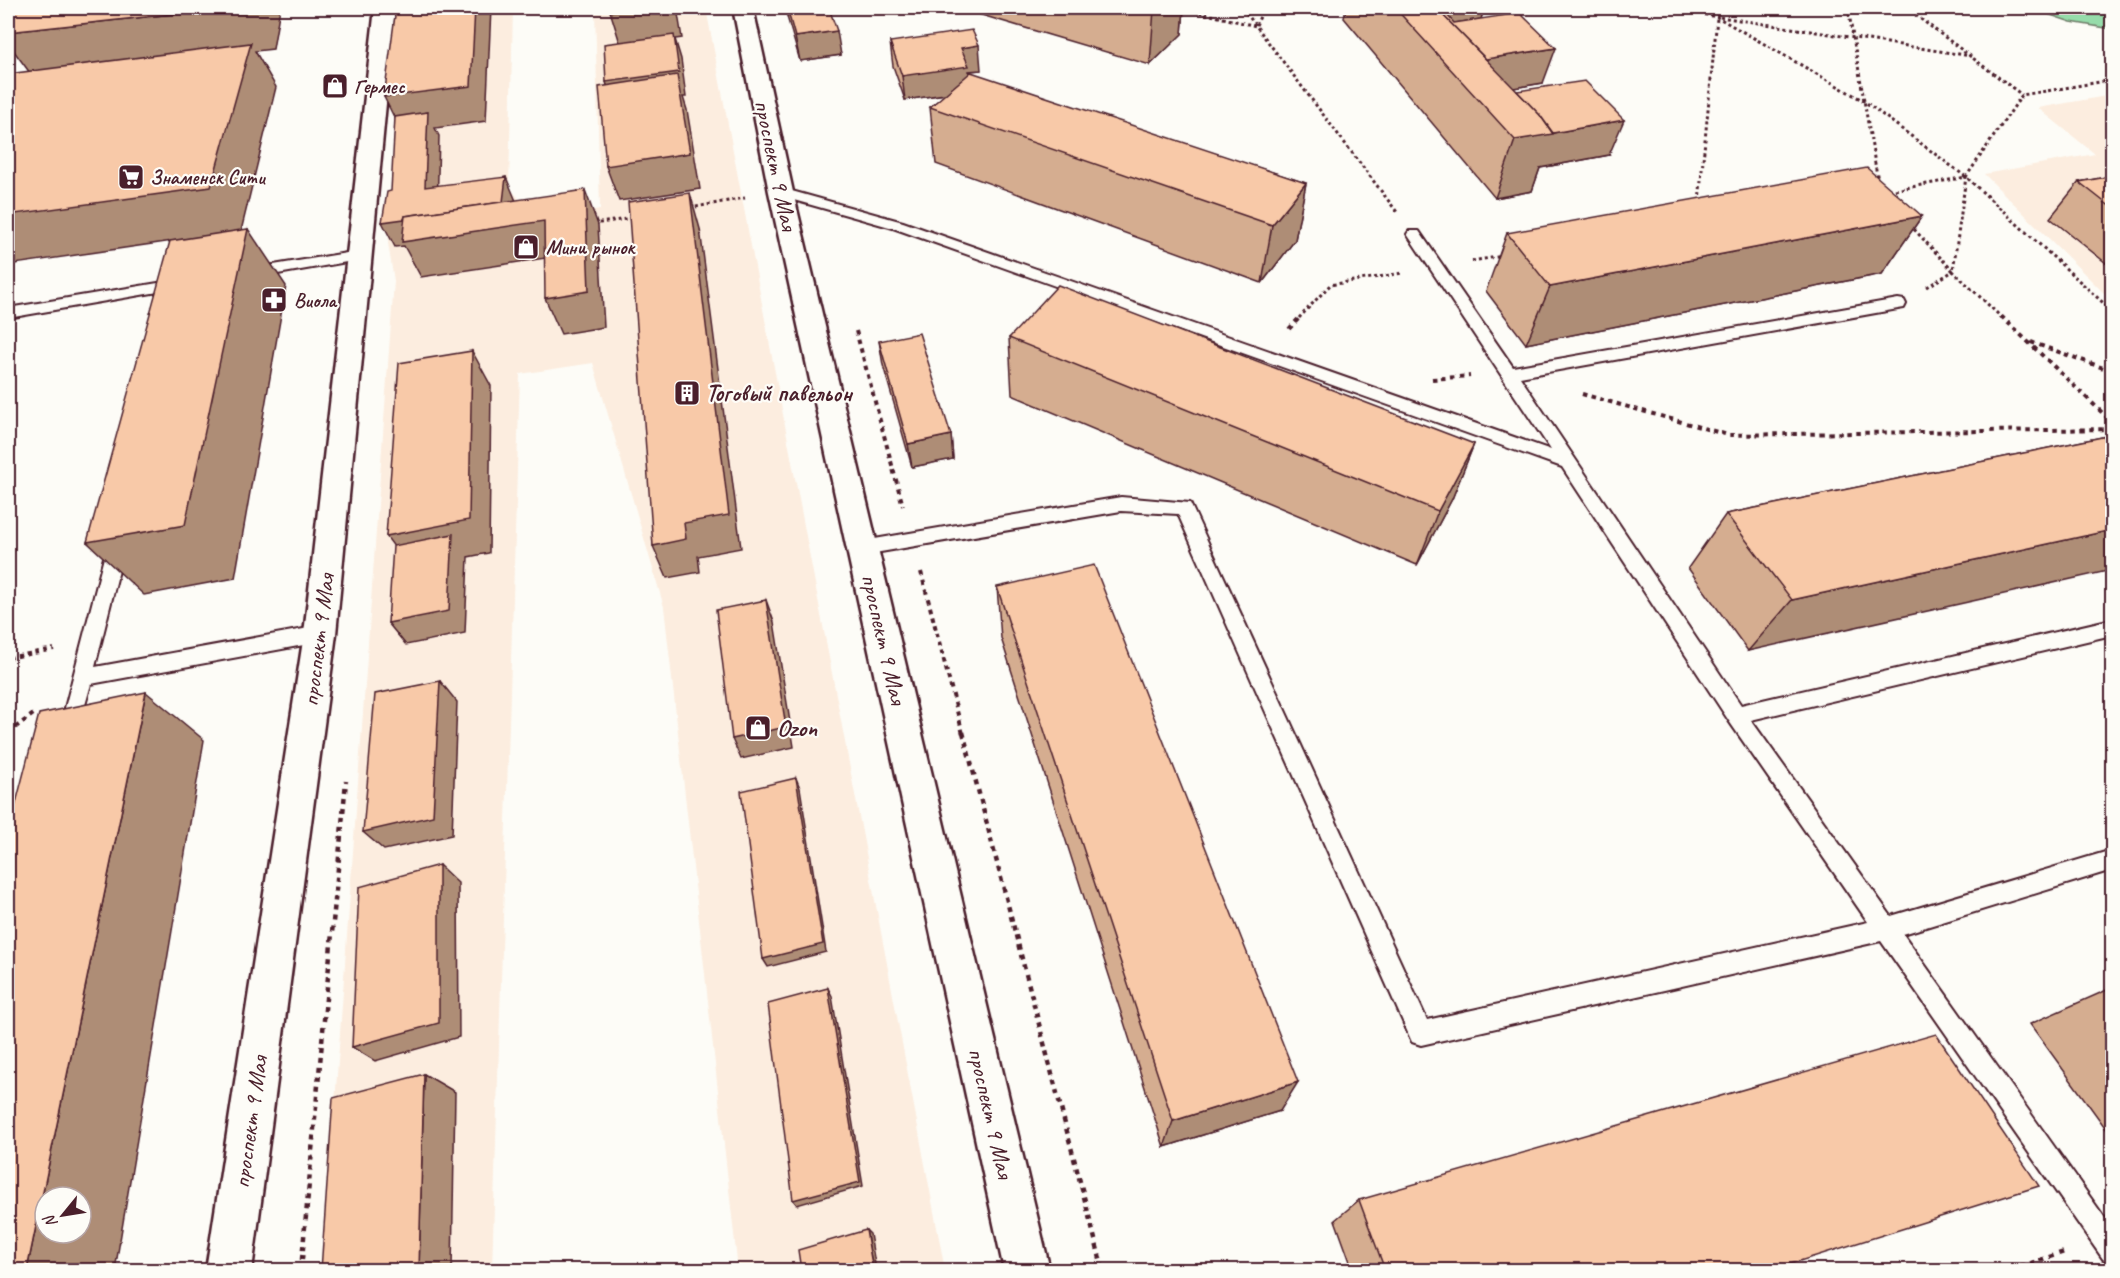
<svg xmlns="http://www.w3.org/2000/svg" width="2120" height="1278" font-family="Caveat,sans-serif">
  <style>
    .built { fill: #fceddf }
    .green { fill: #96dcaa; stroke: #707e6a; stroke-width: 1.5 }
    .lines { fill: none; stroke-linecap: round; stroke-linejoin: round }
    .lane-casing { stroke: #4a1f2b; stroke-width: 4 }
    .secondary-casing { stroke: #4a1f2b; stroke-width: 5 }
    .path-far2 { stroke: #4a1f2b; stroke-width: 3; stroke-dasharray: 3 3; stroke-linecap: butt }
    .path-far1 { stroke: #4a1f2b; stroke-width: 4; stroke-dasharray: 4.5 4.5; stroke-linecap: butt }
    .path { stroke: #4a1f2b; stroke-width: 4.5; stroke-dasharray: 5 5; stroke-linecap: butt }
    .lane { fill: #fdfcf7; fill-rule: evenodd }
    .secondary { fill: #fdfcf7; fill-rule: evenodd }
    .wall { fill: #d5ad90; stroke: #4a1f2b; stroke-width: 1.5 }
    .shaded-wall { fill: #ae8d76; stroke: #4a1f2b; stroke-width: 1.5; fill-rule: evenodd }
    .building { fill: #f8c9a8; stroke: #4a1f2b; stroke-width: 1.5 }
    .labels { text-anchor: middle; stroke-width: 4.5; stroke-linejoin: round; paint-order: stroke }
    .far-poi-label { font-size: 20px; font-weight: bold; fill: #4a1f2b; stroke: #fdfcf7; text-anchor: start }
    .street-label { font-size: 24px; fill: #4a1f2b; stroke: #fdfcf7 }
    .poi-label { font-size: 24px; font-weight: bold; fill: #4a1f2b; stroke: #fdfcf7; text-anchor: start }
  </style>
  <rect width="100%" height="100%" fill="#fdfcf7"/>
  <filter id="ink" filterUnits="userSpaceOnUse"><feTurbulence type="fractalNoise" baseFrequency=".0167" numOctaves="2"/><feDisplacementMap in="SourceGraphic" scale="12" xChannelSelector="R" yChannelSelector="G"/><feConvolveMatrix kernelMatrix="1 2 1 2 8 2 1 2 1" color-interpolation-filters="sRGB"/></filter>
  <g filter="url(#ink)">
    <g class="built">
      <path d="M414,8H513L509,187L537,219L600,209L595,8H706L945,1270H738L664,607L593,363L520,374L492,1270H323L394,281L388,243Z"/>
      <path d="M2112,95V301L1984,174L2095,154L2038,108Z"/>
    </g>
    <path class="green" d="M2030,8H2112V29L2071,22Z"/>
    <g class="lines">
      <defs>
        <g id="lane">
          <path d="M781,188L903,222L1551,450L1407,234L1409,231H1419L1513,367L1898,299L1904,300L1906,304L1904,308L1898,309L1520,377L1741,705L2112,619V635L1751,720L1891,916L2112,850V870L1903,934L2112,1228V1263L2103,1259L1881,941L1421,1045L1412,1042L1178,514L1121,511L863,555L856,553L854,548L856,543L863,541L1121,497L1190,503L1427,1020L1868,922L1729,721L1562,467L893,228L776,195V189Z"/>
          <path d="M359,251L366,256L364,259L249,279L241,274L249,269Z"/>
          <path d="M182,279L187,281L190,284L187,287L8,318V308Z"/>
          <path d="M118,531L124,533L127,538L95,667L320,626L327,628L330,634L327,640L320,642L91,684L76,737L69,740L62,737L59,731L109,538L112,533Z"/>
        </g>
        <g id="secondary">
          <path d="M375,8H395L336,634L252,1270H206L304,634Z"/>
          <path d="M733,8H753L793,192L1050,1270H1004L769,192Z"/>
        </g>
      </defs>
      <use href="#lane" class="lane-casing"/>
      <use href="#secondary" class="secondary-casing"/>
      <g class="path-far2">
        <path d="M1182,8L1256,26L1397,212"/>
        <path d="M1243,8L1255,25"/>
        <path d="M1675,8L1717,17L1864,101L1966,177L2112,311"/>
        <path d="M1848,8L1878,181"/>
        <path d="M1906,8L2022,95"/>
        <path d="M1720,17L1971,56"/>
        <path d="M1256,25L1264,8"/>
        <path d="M1889,191L1966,177L2022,95L2112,80"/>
        <path d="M1699,201L1718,8"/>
        <path d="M690,208L745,198"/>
        <path d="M593,224L633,218"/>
        <path d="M1910,225L1953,271L1966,177"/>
        <path d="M1472,261L1503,256"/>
        <path d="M1927,287L1953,271L2002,318"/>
        <path d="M1299,318L1330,285L1402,273"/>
      </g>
      <g class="path-far1">
        <path d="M2001,316L2112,422"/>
        <path d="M1289,329L1301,316"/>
        <path d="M856,331L903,506"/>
        <path d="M2031,342L2112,371"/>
        <path d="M1432,379L1470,376"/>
        <path d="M1582,394L1728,435L2112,429"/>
        <path d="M921,572L963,734"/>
        <path d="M8,658L54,649"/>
        <path d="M8,733L36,712"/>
      </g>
      <g class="path">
        <path d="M963,732L1103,1270"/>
        <path d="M301,1270L346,781"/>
        <path d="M2011,1270L2067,1251"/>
      </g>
      <use href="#lane" class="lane"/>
      <use href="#secondary" class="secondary"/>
    </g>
    <g class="wall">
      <path d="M785,8H829L841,55L800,61L788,20Z"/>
      <path d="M958,8H1184L1182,34L1150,65Z"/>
      <path d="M1346,8H1484L1481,19L1543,83L1513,88L1517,91L1609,155L1540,168L1532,191L1495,198L1344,18Z"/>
      <path d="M890,42L981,70L969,71V74L1306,183L1295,240L1262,283L936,164L930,107L946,94L905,100L893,66Z"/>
      <path d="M2112,176V261L2106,263L2050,218L2079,182Z"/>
      <path d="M1922,216L1882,274L1526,344L1486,291L1507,233Z"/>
      <path d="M1009,338L1474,444L1452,499L1417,565L1012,395Z"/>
      <path d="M879,341L951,435L953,459L912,467L883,365Z"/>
      <path d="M2112,435L1748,651L1688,568L1726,514Z"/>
      <path d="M997,587L1280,1111L1164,1147L1001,638Z"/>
      <path d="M2112,988V1137L2030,1024L2107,990Z"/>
      <path d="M1359,1200L1771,1270H1353L1335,1220Z"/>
    </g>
    <g class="shaded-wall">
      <path d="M228,8H280L273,49L255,51L276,87L241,231L8,265V215L33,77L8,43V32Z"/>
      <path d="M475,8H491L486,121L435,128L439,136L437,212L425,187L402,133L384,97Z"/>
      <path d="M639,8H677L682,38L675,39L681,59L686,97H683L687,110L700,189L619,201L606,166L614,107L606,82L621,46L610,11Z"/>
      <path d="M1156,8H1184L1182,34L1150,65L1154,9Z"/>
      <path d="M1425,8H1484L1481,19L1429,27Z"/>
      <path d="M837,31L841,55L800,61L795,37Z"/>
      <path d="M979,45L981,70L969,71L971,90L905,100L902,76L961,48Z"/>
      <path d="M1556,48L1543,83L1489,92L1486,59Z"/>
      <path d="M1624,120L1609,155L1540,168L1532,191L1495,198L1515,140Z"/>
      <path d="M506,177L516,201L544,221L559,256L421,277L404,246L395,247L382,222Z"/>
      <path d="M1306,183L1295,240L1262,283L1272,225Z"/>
      <path d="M585,190L598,225L604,327L561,334L545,298Z"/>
      <path d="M690,193L700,229L741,548L698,556L700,572L667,578L653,546Z"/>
      <path d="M1922,216L1882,274L1526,344L1550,287Z"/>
      <path d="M248,229L286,286L235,578L144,595L87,542Z"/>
      <path d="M2112,255V261L2106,263Z"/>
      <path d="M472,351L491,386L489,553L468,557L465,633L406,645L388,623L410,568L386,536Z"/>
      <path d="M951,435L953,459L912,467L908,444Z"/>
      <path d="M1474,444L1452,499L1417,565L1438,511Z"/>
      <path d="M2112,530V570L1748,651L1792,600Z"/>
      <path d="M766,600L774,622L794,747L741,759L732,739Z"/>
      <path d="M440,681L457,702L452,835L384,850L363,832Z"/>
      <path d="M146,692L204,740L115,1270H27ZM45,1197H81V1233H45Z"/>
      <path d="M796,778L800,788L826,952L768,967L763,959Z"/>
      <path d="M439,865L458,883L459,1037L375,1061L352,1047Z"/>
      <path d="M828,988L832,996L863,1186L797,1205L793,1200Z"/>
      <path d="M424,1074L455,1092L452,1270H419Z"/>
      <path d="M1298,1082L1280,1111L1164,1147L1173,1121Z"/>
      <path d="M866,1230L870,1234L876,1270H873Z"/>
    </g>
    <g class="building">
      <path d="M13,8H228L8,32V19Z"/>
      <path d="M396,8H475L471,86L384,97Z"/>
      <path d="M610,8H639L610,11Z"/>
      <path d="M787,8H829L837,31L795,37Z"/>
      <path d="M1395,8H1436L1540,115L1553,134L1515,140Z"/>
      <path d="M1436,8H1441L1454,23L1520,13L1556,48L1486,59Z"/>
      <path d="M972,30L979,45L961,48L969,66L902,76L890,42Z"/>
      <path d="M674,35L679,72L606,82L604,44Z"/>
      <path d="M251,43L211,187L8,215V74Z"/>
      <path d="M971,72L1306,183L1272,225L930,107Z"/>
      <path d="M677,75L690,153L606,166L599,87Z"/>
      <path d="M1585,81L1624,120L1553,133L1540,115L1517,91Z"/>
      <path d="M428,112L425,187L506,177L503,202L405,216L404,219L382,222L387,192L391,191L395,117Z"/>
      <path d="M1867,168L1922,216L1550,287L1507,233Z"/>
      <path d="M2112,176V208L2079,182Z"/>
      <path d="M585,190L589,291L545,298L544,221L402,242L405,216Z"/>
      <path d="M690,193L729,515L684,523L686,539L653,546L628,202Z"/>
      <path d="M248,229L185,525L87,542L170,241Z"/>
      <path d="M1058,285L1474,444L1438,511L1009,338Z"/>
      <path d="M919,333L951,435L908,444L879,341Z"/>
      <path d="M472,351L469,520L386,536L399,363Z"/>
      <path d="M2112,435V530L1792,600L1726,514Z"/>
      <path d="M453,534L449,611L388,623L393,546Z"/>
      <path d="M1094,565L1298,1082L1173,1121L997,587Z"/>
      <path d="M766,600L786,727L732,739L716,610Z"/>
      <path d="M440,681L433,816L363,832L375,694Z"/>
      <path d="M146,692L27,1270H8V834L39,714Z"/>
      <path d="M796,778L823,944L763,959L741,791Z"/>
      <path d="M439,865V1023L352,1047L359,887Z"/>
      <path d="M828,988L860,1182L793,1200L768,1004Z"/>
      <path d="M2112,988V998L2107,990Z"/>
      <path d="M1936,1034L2039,1186L1771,1270H1385L1359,1200Z"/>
      <path d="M424,1074L419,1270H321L333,1098Z"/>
      <path d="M866,1230L873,1270H801L798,1250Z"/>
    </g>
  </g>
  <defs>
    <symbol id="shop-square" viewBox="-11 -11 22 22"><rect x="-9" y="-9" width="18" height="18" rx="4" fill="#4a1f2b" stroke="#fdfcf7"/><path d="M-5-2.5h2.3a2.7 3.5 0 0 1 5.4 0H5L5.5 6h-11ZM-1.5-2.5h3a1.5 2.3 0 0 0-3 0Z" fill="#fff"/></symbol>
    <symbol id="supermarket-square" viewBox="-11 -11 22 22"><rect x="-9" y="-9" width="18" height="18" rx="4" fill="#4a1f2b" stroke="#fdfcf7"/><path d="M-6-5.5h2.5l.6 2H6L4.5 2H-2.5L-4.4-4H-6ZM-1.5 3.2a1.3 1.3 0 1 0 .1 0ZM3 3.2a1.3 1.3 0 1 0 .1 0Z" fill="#fff"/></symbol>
    <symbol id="pharmacy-square" viewBox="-11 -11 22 22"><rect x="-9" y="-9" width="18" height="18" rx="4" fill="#4a1f2b" stroke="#fdfcf7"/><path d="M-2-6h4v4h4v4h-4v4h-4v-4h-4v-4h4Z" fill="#fff"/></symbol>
    <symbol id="building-square" viewBox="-11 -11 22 22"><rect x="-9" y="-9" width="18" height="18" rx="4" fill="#4a1f2b" stroke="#fdfcf7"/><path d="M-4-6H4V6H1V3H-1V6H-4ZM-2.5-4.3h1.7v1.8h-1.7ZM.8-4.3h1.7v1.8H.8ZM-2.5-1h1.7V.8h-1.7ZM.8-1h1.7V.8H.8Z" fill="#fff"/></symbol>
  </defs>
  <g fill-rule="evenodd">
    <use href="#shop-square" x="320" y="71" width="30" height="30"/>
    <use href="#supermarket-square" x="116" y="162" width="30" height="30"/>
    <use href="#shop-square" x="511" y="232" width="30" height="30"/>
    <use href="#pharmacy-square" x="259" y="285" width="30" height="30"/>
    <use href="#building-square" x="672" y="378" width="30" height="30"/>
    <use href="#shop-square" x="743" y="713" width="30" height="30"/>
  </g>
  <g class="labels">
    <g class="far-poi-label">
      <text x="354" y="93">Гермес</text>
      <text x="150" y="184">Знаменск Сити</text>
      <text x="546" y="254">Мини рынок</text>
      <text x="294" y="307">Виола</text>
    </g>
    <g class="street-label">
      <text transform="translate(776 165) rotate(78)" y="8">проспект 9 Мая</text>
      <text transform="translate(884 639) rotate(77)" y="8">проспект 9 Мая</text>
      <text transform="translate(318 640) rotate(-83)" y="8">проспект 9 Мая</text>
      <text transform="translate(991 1113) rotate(77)" y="8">проспект 9 Мая</text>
      <text transform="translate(250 1122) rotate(-82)" y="8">проспект 9 Мая</text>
    </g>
    <g class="poi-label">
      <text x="706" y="401">Тоговый павельон</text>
      <text x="777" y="736">Ozon</text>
    </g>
  </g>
  <rect width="2120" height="1278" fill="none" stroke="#fdfcf7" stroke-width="30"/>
  <rect x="15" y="15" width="2090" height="1248" fill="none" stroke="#4a1f2b" stroke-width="2" filter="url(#ink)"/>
  <g transform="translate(63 1215) rotate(240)"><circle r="28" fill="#fdfcf7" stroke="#b5a4a5" stroke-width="1.5"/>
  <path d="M0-4.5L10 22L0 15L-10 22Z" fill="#4a1f2b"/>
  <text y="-9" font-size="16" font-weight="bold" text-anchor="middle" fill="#4a1f2b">N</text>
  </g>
</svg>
